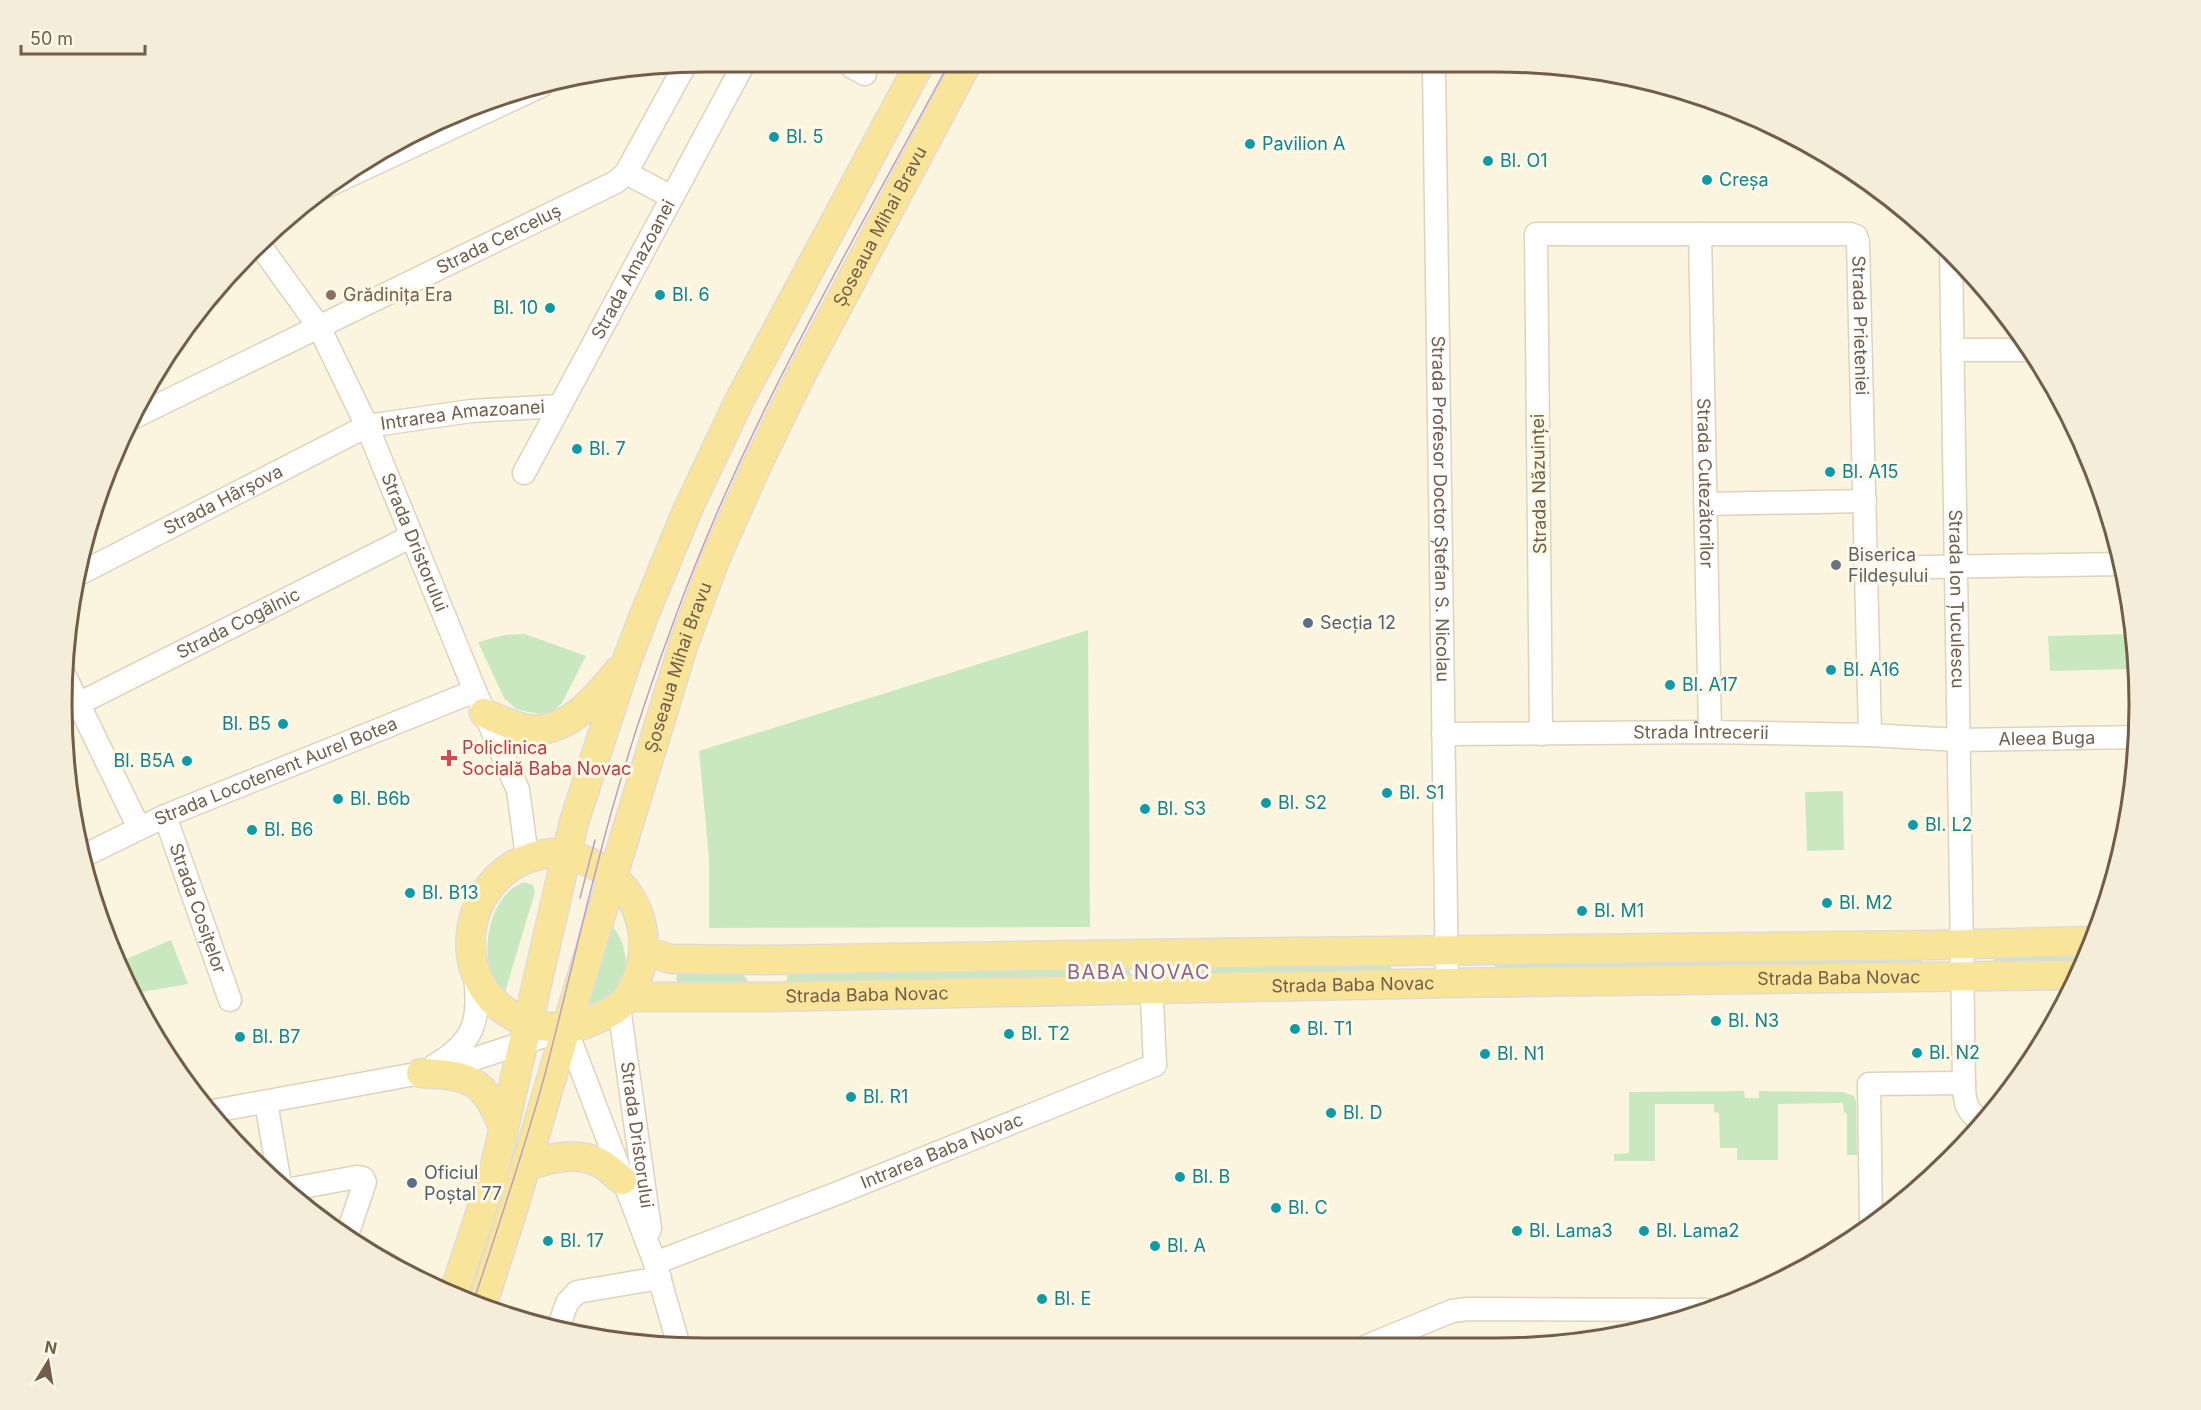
<svg xmlns="http://www.w3.org/2000/svg" width="2201" height="1410" font-family="Inter,sans-serif">
  <style>
    .green { fill: #c9e8c0 }
    .lines { fill: none; stroke-linecap: round; stroke-linejoin: round }
    .minor-casing { stroke: #dfd2bc; stroke-width: 25 }
    .major-casing { stroke: #e0dbd7; stroke-width: 31 }
    .minor { stroke: #fff; stroke-width: 22 }
    .major { stroke: #f9e59a; stroke-width: 28 }
    .tram { stroke: #b9a0c3; stroke-width: 1.5 }
    .culture-dot { fill: #0f9aa8; stroke: #fff9e6; stroke-width: 2 }
    .education-dot { fill: #8d6e63; stroke: #fff9e6; stroke-width: 2 }
    .worship-dot { fill: #6b7280; stroke: #fff9e6; stroke-width: 2 }
    .service-dot { fill: #5c6f8a; stroke: #fff9e6; stroke-width: 2 }
    .health-dot { fill: #e0444e; stroke: #fff9e6; stroke-width: 2 }
    .labels { text-anchor: middle; stroke-width: 6; stroke-linejoin: round; paint-order: stroke }
    .culture-label { font-size: 18px; fill: #0d838f; stroke: #fff9e6; text-anchor: start }
    .street-label { font-size: 18px; fill: #715d48; stroke: #fff9e6 }
    .education-label { font-size: 18px; fill: #785e54; stroke: #fff9e6; text-anchor: start }
    .worship-label { font-size: 18px; fill: #5b616d; stroke: #fff9e6; text-anchor: start }
    .service-label { font-size: 18px; fill: #4e5e75; stroke: #fff9e6; text-anchor: start }
    .health-label { font-size: 18px; fill: #be3a42; stroke: #fff9e6; text-anchor: start }
    .neighbourhood-label { font-size: 20px; letter-spacing: 1.5px; fill: #8c6494; stroke: #fff9e6 }
    .rim { fill: none; stroke: #715d48; stroke-width: 3 }
  </style>
  <rect width="100%" height="100%" fill="#fbf5e0"/>
  <g class="green">
    <path d="M1088,630L1090,927L709,928V859L699,751Z"/>
    <path d="M525,634L586,656L562,703L552,712L542,714L528,712L516,709L504,698L478,642L505,635Z"/>
    <path d="M2129,634L2130,669L2050,671L2048,636Z"/>
    <path d="M1843,791L1844,850L1807,851L1805,792Z"/>
    <path d="M525,882L533,885L535,892L505,992C497,982 490,973 488,960C484,933 496,890 525,882Z"/>
    <path d="M613,927C629,946 632,979 609,995C602,1001 592,1004 583,1007Z"/>
    <path d="M171,940L188,984L136,993L126,959Z"/>
    <path d="M2088,949L2083,965H1995L1993,955Z"/>
    <path d="M1922,956L1923,965L1495,972V963Z"/>
    <path d="M1391,963V971L1170,976L1171,970L1169,965Z"/>
    <path d="M1129,968L1131,975L783,984L787,980L788,973Z"/>
    <path d="M680,972L742,973L748,981L747,984L680,986L676,978L677,974Z"/>
    <path d="M1744,1091L1745,1098H1759V1091L1843,1092L1854,1096L1856,1101L1857,1155H1847V1114L1844,1112L1843,1103L1778,1104V1160H1737V1148H1720L1719,1113L1714,1112V1104H1655V1161H1614V1154L1629,1153V1092Z"/>
  </g>
  <g class="lines">
    <defs>
      <g id="minor">
        <path d="M852,67L865,74"/>
        <path id="s1" d="M1434,67L1447,983"/>
        <path d="M626,173L672,197"/>
        <path d="M327,186L541,86"/>
        <path id="s2" d="M1700,234L1710,732"/>
        <path id="s3" d="M259,244L319,327L367,426L475,691L518,790L527,857"/>
        <path id="s4" d="M1951,254L1964,1083C1964,1100 1966,1113 1982,1121"/>
        <path d="M1952,350H2029"/>
        <path id="s5" d="M132,418L616,182L626,173L684,67"/>
        <path id="s6" d="M524,473L742,67"/>
        <path d="M1705,504L1865,501"/>
        <path d="M1867,568L2121,564"/>
        <path id="s7" d="M81,573L367,426L471,411L560,406"/>
        <path d="M63,672L139,828"/>
        <path id="s8" d="M64,711L412,536"/>
        <path id="s9" d="M1443,734L1710,732L1870,735L1958,740L2138,737"/>
        <path id="s10" d="M1541,734L1536,234H1850L1856,236L1858,242L1870,735"/>
        <path id="s11" d="M165,816L230,1000"/>
        <path id="s12" d="M81,857L165,816L475,691"/>
        <path id="s13" d="M619,1007L650,1229"/>
        <path d="M435,1065C476,1041 480,1019 475,975"/>
        <path d="M266,1102L280,1184"/>
        <path d="M208,1112L443,1069L566,1029L655,1263L678,1343"/>
        <path d="M286,1190L357,1177L363,1178L365,1182L347,1235"/>
        <path d="M1871,1226L1869,1084L1964,1083"/>
        <path id="s14" d="M655,1263L838,1193L1155,1065L1150,955"/>
        <path d="M559,1326L567,1303L577,1292L660,1278"/>
        <path d="M1367,1346L1452,1311L1468,1309L1706,1310"/>
      </g>
      <g id="major">
        <path d="M484,713C498,719 513,727 528,729C567,735 597,697 618,671"/>
        <path d="M553,853C624,859 665,925 632,990C624,1007 606,1015 590,1022C572,1030 555,1029 537,1025C437,1000 456,861 553,853Z"/>
        <path d="M644,951L671,959L767,960L1210,953L1932,945L2091,941"/>
        <path id="s15" d="M629,997H770L1447,983L2079,975"/>
        <path d="M421,1073C470,1075 485,1080 503,1127"/>
        <path d="M526,1166C551,1158 575,1151 600,1163C608,1167 615,1175 622,1180"/>
        <path d="M453,1296L493,1175L574,822L627,660L645,613L687,511L739,401L918,67"/>
        <path id="s16" d="M482,1306L514,1206L566,1029L684,643L716,557L758,463L800,377L965,67"/>
      </g>
    </defs>
    <use href="#minor" class="minor-casing"/>
    <use href="#major" class="major-casing"/>
    <use href="#minor" class="minor"/>
    <use href="#major" class="major"/>
    <g class="tram">
      <path d="M580,898L595,840"/>
      <path d="M473,1303C498,1227 524,1151 545,1074C563,1005 579,935 597,866C618,782 645,699 675,618C745,425 850,247 947,67"/>
    </g>
  </g>
  <g class="culture-dot">
    <circle cx="774" cy="137" r="6"/>
    <circle cx="1250" cy="144" r="6"/>
    <circle cx="1488" cy="161" r="6"/>
    <circle cx="1707" cy="180" r="6"/>
    <circle cx="660" cy="295" r="6"/>
    <circle cx="550" cy="308" r="6"/>
    <circle cx="577" cy="449" r="6"/>
    <circle cx="1830" cy="472" r="6"/>
    <circle cx="1831" cy="670" r="6"/>
    <circle cx="1670" cy="685" r="6"/>
    <circle cx="283" cy="724" r="6"/>
    <circle cx="187" cy="761" r="6"/>
    <circle cx="1387" cy="793" r="6"/>
    <circle cx="338" cy="799" r="6"/>
    <circle cx="1266" cy="803" r="6"/>
    <circle cx="1145" cy="809" r="6"/>
    <circle cx="1913" cy="825" r="6"/>
    <circle cx="252" cy="830" r="6"/>
    <circle cx="410" cy="893" r="6"/>
    <circle cx="1827" cy="903" r="6"/>
    <circle cx="1582" cy="911" r="6"/>
    <circle cx="1716" cy="1021" r="6"/>
    <circle cx="1295" cy="1029" r="6"/>
    <circle cx="1009" cy="1034" r="6"/>
    <circle cx="240" cy="1037" r="6"/>
    <circle cx="1917" cy="1053" r="6"/>
    <circle cx="1485" cy="1054" r="6"/>
    <circle cx="851" cy="1097" r="6"/>
    <circle cx="1331" cy="1113" r="6"/>
    <circle cx="1180" cy="1177" r="6"/>
    <circle cx="1276" cy="1208" r="6"/>
    <circle cx="1517" cy="1231" r="6"/>
    <circle cx="1644" cy="1231" r="6"/>
    <circle cx="548" cy="1241" r="6"/>
    <circle cx="1155" cy="1246" r="6"/>
    <circle cx="1042" cy="1299" r="6"/>
  </g>
  <circle class="education-dot" cx="331" cy="295" r="6"/>
  <circle class="worship-dot" cx="1836" cy="565" r="6"/>
  <g class="service-dot">
    <circle cx="1308" cy="623" r="6"/>
    <circle cx="412" cy="1183" r="6"/>
  </g>
  <path class="health-dot" d="M446 749h6v6h6v6h-6v6h-6v-6h-6v-6h6z"/>
  <g class="labels">
    <g class="culture-label">
      <text x="786" y="143">Bl. 5</text>
      <text x="1262" y="150">Pavilion A</text>
      <text x="1500" y="167">Bl. O1</text>
      <text x="1719" y="186">Creșa</text>
      <text x="672" y="301">Bl. 6</text>
      <text x="538" y="314" text-anchor="end">Bl. 10</text>
      <text x="589" y="455">Bl. 7</text>
      <text x="1842" y="478">Bl. A15</text>
      <text x="1843" y="676">Bl. A16</text>
      <text x="1682" y="691">Bl. A17</text>
      <text x="271" y="730" text-anchor="end">Bl. B5</text>
      <text x="175" y="767" text-anchor="end">Bl. B5A</text>
      <text x="1399" y="799">Bl. S1</text>
      <text x="350" y="805">Bl. B6b</text>
      <text x="1278" y="809">Bl. S2</text>
      <text x="1157" y="815">Bl. S3</text>
      <text x="1925" y="831">Bl. L2</text>
      <text x="264" y="836">Bl. B6</text>
      <text x="422" y="899">Bl. B13</text>
      <text x="1839" y="909">Bl. M2</text>
      <text x="1594" y="917">Bl. M1</text>
      <text x="1728" y="1027">Bl. N3</text>
      <text x="1307" y="1035">Bl. T1</text>
      <text x="1021" y="1040">Bl. T2</text>
      <text x="252" y="1043">Bl. B7</text>
      <text x="1929" y="1059">Bl. N2</text>
      <text x="1497" y="1060">Bl. N1</text>
      <text x="863" y="1103">Bl. R1</text>
      <text x="1343" y="1119">Bl. D</text>
      <text x="1192" y="1183">Bl. B</text>
      <text x="1288" y="1214">Bl. C</text>
      <text x="1529" y="1237">Bl. Lama3</text>
      <text x="1656" y="1237">Bl. Lama2</text>
      <text x="560" y="1247">Bl. 17</text>
      <text x="1167" y="1252">Bl. A</text>
      <text x="1054" y="1305">Bl. E</text>
    </g>
    <g class="street-label">
      <text dy="6" stroke="none"><textPath href="#s16" startOffset="1154">Șoseaua Mihai Bravu</textPath></text>
      <text dy="6" stroke="none"><textPath href="#s5" startOffset="408">Strada Cerceluș</textPath></text>
      <text dy="6" stroke="none"><textPath href="#s6" startOffset="231">Strada Amazoanei</textPath></text>
      <text dy="6" stroke="none"><textPath href="#s10" startOffset="910">Strada Prieteniei</textPath></text>
      <text dy="6" stroke="none"><textPath href="#s7" startOffset="418">Intrarea Amazoanei</textPath></text>
      <text dy="6" stroke="none"><textPath href="#s2" startOffset="249">Strada Cutezătorilor</textPath></text>
      <text transform="translate(1539 484) rotate(-91)" y="6">Strada Năzuinței</text>
      <text dy="6" stroke="none"><textPath href="#s7" startOffset="160">Strada Hârșova</textPath></text>
      <text dy="6" stroke="none"><textPath href="#s1" startOffset="442">Strada Profesor Doctor Ștefan S. Nicolau</textPath></text>
      <text dy="6" stroke="none"><textPath href="#s3" startOffset="338">Strada Dristorului</textPath></text>
      <text dy="6" stroke="none"><textPath href="#s4" startOffset="345">Strada Ion Țuculescu</textPath></text>
      <text dy="6" stroke="none"><textPath href="#s8" startOffset="195">Strada Cogâlnic</textPath></text>
      <text dy="6" stroke="none"><textPath href="#s16" startOffset="668">Șoseaua Mihai Bravu</textPath></text>
      <text dy="6" stroke="none"><textPath href="#s9" startOffset="258">Strada Întrecerii</textPath></text>
      <text dy="6" stroke="none"><textPath href="#s9" startOffset="604">Aleea Buga</textPath></text>
      <text dy="6" stroke="none"><textPath href="#s12" startOffset="213">Strada Locotenent Aurel Botea</textPath></text>
      <text dy="6" stroke="none"><textPath href="#s11" startOffset="98">Strada Cosițelor</textPath></text>
      <text dy="6" stroke="none"><textPath href="#s15" startOffset="1210">Strada Baba Novac</textPath></text>
      <text dy="6" stroke="none"><textPath href="#s15" startOffset="724">Strada Baba Novac</textPath></text>
      <text dy="6" stroke="none"><textPath href="#s15" startOffset="238">Strada Baba Novac</textPath></text>
      <text dy="6" stroke="none"><textPath href="#s13" startOffset="129">Strada Dristorului</textPath></text>
      <text dy="6" stroke="none"><textPath href="#s14" startOffset="308">Intrarea Baba Novac</textPath></text>
    </g>
    <g class="education-label">
      <text x="343" y="301">Grădinița Era</text>
    </g>
    <g class="worship-label">
      <text x="1848" y="561">Biserica<tspan x="1848" dy="21">Fildeșului</tspan></text>
    </g>
    <g class="service-label">
      <text x="1320" y="629">Secția 12</text>
      <text x="424" y="1179">Oficiul<tspan x="424" dy="21">Poștal 77</tspan></text>
    </g>
    <g class="health-label">
      <text x="462" y="754">Policlinica<tspan x="462" dy="21">Socială Baba Novac</tspan></text>
    </g>
    <g class="neighbourhood-label">
      <text x="1139" y="979">BABA NOVAC</text>
    </g>
  </g>
  <path d="M0 0H2201V1410H0ZM705 72H1496A633 633 0 0 1 2129 705V705A633 633 0 0 1 1496 1338H705A633 633 0 0 1 72 705V705A633 633 0 0 1 705 72Z" fill="#f4edd9" fill-rule="evenodd"/>
  <path class="rim" d="M705 72H1496A633 633 0 0 1 2129 705V705A633 633 0 0 1 1496 1338H705A633 633 0 0 1 72 705V705A633 633 0 0 1 705 72Z"/>
  <g transform="translate(48 1362) rotate(11)" stroke="#fff9e6" stroke-width="4.5" paint-order="stroke">
  <path d="M0-4.5L10 22L0 15L-10 22Z" fill="#715d48"/>
  <text y="-9" font-size="16" font-weight="bold" text-anchor="middle" fill="#715d48">N</text>
  </g>
  <path d="M21 45v9h124v-9" fill="none" stroke="#715d48" stroke-width="3"/>
  <text x="30" y="45" font-size="18" fill="#715d48" stroke="#fff9e6" stroke-width="4.5" paint-order="stroke">50 m</text>
</svg>
